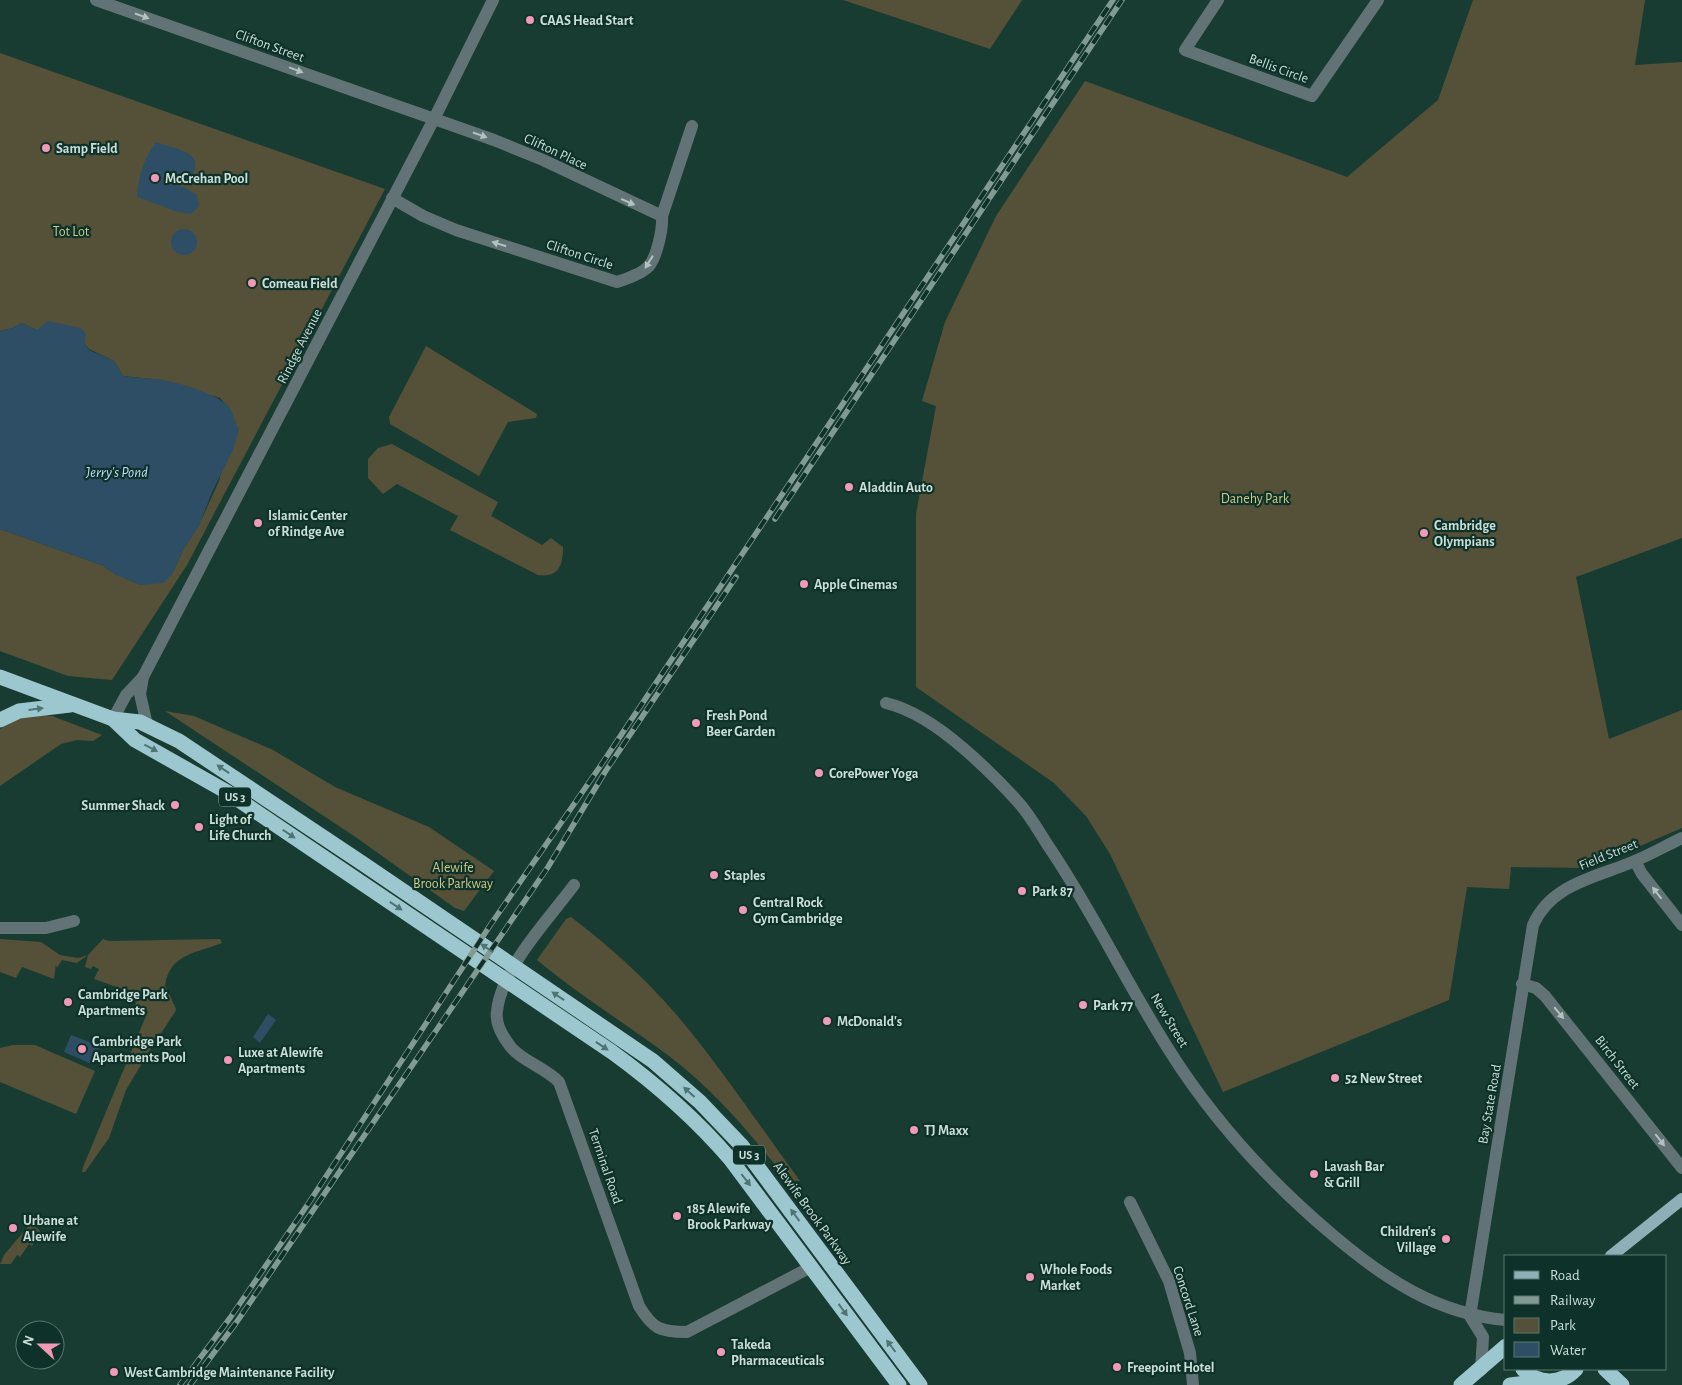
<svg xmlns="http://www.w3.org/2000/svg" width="1682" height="1385" font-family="'Alegreya Sans',sans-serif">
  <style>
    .green { fill: #545138 }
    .water { fill: #2e4e66 }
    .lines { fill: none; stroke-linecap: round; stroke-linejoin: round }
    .minor { stroke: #627375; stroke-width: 12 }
    .major { stroke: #8dafb5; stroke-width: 12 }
    .highway { stroke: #9dc7ce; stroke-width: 15 }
    .rail-casing { stroke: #819b93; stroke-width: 5.5 }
    .rail { stroke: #0e3229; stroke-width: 4; stroke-dasharray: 11; stroke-linecap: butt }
    .oneway { fill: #b0c3be }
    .oneway2 { fill: #4e7573 }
    .poi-dot { fill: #f09ab7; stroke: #0e3229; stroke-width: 2 }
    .labels { text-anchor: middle; stroke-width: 4.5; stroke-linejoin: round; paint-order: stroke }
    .shield { fill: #0e3229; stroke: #92aaa3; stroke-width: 1 }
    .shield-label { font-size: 12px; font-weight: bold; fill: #caded7 }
    .poi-label { font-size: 14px; font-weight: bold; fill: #caded7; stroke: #0e3229; text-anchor: start }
    .street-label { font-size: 14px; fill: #caded7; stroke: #0e3229 }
    .park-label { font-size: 14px; fill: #cfc887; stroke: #0e3229 }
    .water-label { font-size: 15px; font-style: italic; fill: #bbddf7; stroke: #0e3229 }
  </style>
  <rect width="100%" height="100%" fill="#193c32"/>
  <g class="green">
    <path d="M843,0H1022L990,49Z"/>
    <path d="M1473,0H1645L1635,65L1682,62V538L1576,577L1609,739L1682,710V828L1589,868L1511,867L1509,889L1467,887L1449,1000L1223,1092L1110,854L1086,816L1054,783L916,687V514L936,406L922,401L945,322L996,216L1085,81L1347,177L1438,100Z"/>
    <path d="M0,53L385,189L187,565L112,680L68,676L0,651V529L104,566L116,575L171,576L183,550L199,525L219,481L233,421L230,409L220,398L162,380L123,376L114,361L89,349L85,344L37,330L22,323L13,328L0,331Z"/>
    <path d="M426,346L537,414L536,418L508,422L479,476L390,424L389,417Z"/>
    <path d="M392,444L498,502L491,516L542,545L551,538L563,547C563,565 559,578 538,575L450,530L458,516L397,484L383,494L368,478V459L378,448Z"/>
    <path d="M165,711L194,716L273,750L335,787L429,827L494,871L464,911L455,908L357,838Z"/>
    <path d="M30,714L52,716L102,735L93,741L77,740L61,744L0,786V729L14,719Z"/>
    <path d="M571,917C608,945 644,977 675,1013C720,1066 759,1125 800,1181L787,1180C752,1135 715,1091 669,1056C625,1023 579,995 537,960L566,919Z"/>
    <path d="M0,939L41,942L60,955L78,958L88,955L103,939L110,941L220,939L222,943C196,953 170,954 165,985L176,1009L175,1012L152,1047L146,1043L151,1048L126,1090L109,1138L85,1172H82L83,1167L148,1011L135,1005L139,995L94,979L99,969L93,966L91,969L85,967L88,955L77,963L62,960L57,968L56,964L54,979L22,967L16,978L0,972Z"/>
    <path d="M13,1045H35L95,1071L76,1114L0,1082V1048Z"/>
    <path d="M31,1223L40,1231L32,1246L29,1244L20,1257L17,1255L11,1264H0L4,1255Z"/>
  </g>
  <g class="water">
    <path d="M156,142C174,149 206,151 192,176L184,179L173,177L170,181L171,184L186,188L197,195L199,206L191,214L178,212L137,197C138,176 144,159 156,142Z"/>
    <circle cx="184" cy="242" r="13"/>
    <path d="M48,321L81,328L86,334L85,344L89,350L114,361L123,376C136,378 149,378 162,380C178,382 221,395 230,408C234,414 234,423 239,429L233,450L212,492L199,526L183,550L171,576L163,583L140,585L116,575L104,566L0,529V331L13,328L22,323L37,330Z"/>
    <path d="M268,1014L276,1020L260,1043L253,1037Z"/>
    <path d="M71,1035L100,1046L92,1064L64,1052Z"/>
  </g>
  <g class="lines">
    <g class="minor">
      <path d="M96,0L494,140L543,160L662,216"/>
      <path d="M1218,0L1185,50L1312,96L1378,0"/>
      <path d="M392,198L423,216L456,230L617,282C626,279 642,274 649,266C657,256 663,229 662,216L692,126"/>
      <path d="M143,677L140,694L147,725"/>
      <path d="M886,703C915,710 941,729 963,748C983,765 1001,783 1018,802C1030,815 1039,832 1049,847C1093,912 1127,984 1169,1050C1213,1120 1271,1183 1334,1236C1385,1279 1437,1314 1506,1320"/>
      <path d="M113,719L126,695L143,677L434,119L493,0"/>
      <path d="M1635,861L1642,874L1682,925"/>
      <path d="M574,885C548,920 502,967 497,1011C495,1023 503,1037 510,1046C520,1060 546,1068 559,1082L639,1306C653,1329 660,1332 687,1332L811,1267"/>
      <path d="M0,928H46L74,921"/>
      <path d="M1522,984L1536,988L1545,996L1682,1168"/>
      <path d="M1130,1202L1169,1281L1190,1353L1193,1385"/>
      <path d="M1470,1316L1533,925C1551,885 1593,878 1630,863C1648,856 1665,846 1682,838"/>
      <path d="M1470,1316L1483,1337L1481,1370"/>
    </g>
    <path class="major" d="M1611,1256L1682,1199"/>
    <g class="highway">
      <path d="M0,677L113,719L140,722L179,741L365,865L653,1061L700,1102L742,1146L920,1385"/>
      <path d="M113,719L135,740L227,792L612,1052C656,1084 696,1119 731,1160L899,1385"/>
      <path d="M0,720L19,711L70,705"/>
      <path d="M1523,1369C1538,1385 1561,1385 1576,1369"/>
      <path d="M1605,1369L1622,1385"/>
      <path d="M1461,1385L1506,1346"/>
      <path d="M1510,1385L1543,1381"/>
    </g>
    <defs>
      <g id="rail">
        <path d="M775,519L1122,0"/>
        <path d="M180,1385L230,1318L308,1204L491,924L599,768L1113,0"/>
        <path d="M190,1385L236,1323L548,867L605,772L736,577"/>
      </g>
    </defs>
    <use href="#rail" class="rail-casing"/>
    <use href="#rail" class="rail"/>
  </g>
  <defs><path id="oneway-solid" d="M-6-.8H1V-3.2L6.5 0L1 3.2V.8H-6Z" transform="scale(1.25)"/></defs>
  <g class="oneway">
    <use href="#oneway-solid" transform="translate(142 16) rotate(19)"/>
    <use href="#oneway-solid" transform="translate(296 70) rotate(20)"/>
    <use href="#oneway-solid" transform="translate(480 135) rotate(19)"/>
    <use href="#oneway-solid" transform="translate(628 202) rotate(24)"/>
    <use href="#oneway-solid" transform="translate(499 244) rotate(-162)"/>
    <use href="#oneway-solid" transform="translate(649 262) rotate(122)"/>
    <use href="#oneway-solid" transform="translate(1657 893) rotate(-128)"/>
    <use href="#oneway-solid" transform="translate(1559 1013) rotate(50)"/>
    <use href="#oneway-solid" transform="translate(1660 1140) rotate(52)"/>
  </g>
  <g class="oneway2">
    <use href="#oneway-solid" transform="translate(36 709) rotate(-7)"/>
    <use href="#oneway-solid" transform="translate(151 748) rotate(27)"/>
    <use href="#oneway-solid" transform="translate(223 769) rotate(-146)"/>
    <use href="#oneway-solid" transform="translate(289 834) rotate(34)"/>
    <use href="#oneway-solid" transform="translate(396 906) rotate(34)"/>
    <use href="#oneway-solid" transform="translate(487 948) rotate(-146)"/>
    <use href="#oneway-solid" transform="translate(558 996) rotate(-146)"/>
    <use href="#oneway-solid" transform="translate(602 1046) rotate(34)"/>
    <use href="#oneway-solid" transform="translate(689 1092) rotate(-138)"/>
    <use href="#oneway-solid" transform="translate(746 1180) rotate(52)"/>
    <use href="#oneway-solid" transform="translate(795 1215) rotate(-126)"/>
    <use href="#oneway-solid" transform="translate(843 1310) rotate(54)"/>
    <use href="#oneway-solid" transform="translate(891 1346) rotate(-127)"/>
  </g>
  <g class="poi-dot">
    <circle cx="530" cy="20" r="5"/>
    <circle cx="46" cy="148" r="5"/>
    <circle cx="155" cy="178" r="5"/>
    <circle cx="252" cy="283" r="5"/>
    <circle cx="849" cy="487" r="5"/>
    <circle cx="258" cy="523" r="5"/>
    <circle cx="1424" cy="533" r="5"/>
    <circle cx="804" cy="584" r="5"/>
    <circle cx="696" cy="723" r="5"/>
    <circle cx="819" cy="773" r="5"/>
    <circle cx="175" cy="805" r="5"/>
    <circle cx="199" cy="827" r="5"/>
    <circle cx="714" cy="875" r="5"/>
    <circle cx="1022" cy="891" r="5"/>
    <circle cx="743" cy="910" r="5"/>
    <circle cx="68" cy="1002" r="5"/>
    <circle cx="1083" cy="1005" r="5"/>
    <circle cx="827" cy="1021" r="5"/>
    <circle cx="82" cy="1049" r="5"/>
    <circle cx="228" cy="1060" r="5"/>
    <circle cx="1335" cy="1078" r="5"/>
    <circle cx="914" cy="1130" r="5"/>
    <circle cx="1314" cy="1174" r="5"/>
    <circle cx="677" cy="1216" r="5"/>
    <circle cx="13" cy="1228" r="5"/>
    <circle cx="1446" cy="1239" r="5"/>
    <circle cx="1030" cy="1277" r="5"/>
    <circle cx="721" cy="1352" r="5"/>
    <circle cx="1117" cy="1367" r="5"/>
    <circle cx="114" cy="1372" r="5"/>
  </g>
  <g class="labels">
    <g class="shield">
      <rect x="219" y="787.5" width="32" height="19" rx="4"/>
      <rect x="733" y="1145.5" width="32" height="19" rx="4"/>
    </g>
    <g class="shield-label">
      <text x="235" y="801">US 3</text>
      <text x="749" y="1159">US 3</text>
    </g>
    <g class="poi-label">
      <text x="540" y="25">CAAS Head Start</text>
      <text x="56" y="153">Samp Field</text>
      <text x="165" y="183">McCrehan Pool</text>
      <text x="262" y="288">Comeau Field</text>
      <text x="859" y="492">Aladdin Auto</text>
      <text x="268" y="520">Islamic Center<tspan x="268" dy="16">of Rindge Ave</tspan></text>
      <text x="1434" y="530">Cambridge<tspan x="1434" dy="16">Olympians</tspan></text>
      <text x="814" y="589">Apple Cinemas</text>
      <text x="706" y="720">Fresh Pond<tspan x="706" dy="16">Beer Garden</tspan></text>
      <text x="829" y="778">CorePower Yoga</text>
      <text x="165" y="810" text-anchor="end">Summer Shack</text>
      <text x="209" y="824">Light of<tspan x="209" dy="16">Life Church</tspan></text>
      <text x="724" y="880">Staples</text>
      <text x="1032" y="896">Park 87</text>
      <text x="753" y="907">Central Rock<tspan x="753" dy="16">Gym Cambridge</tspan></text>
      <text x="78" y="999">Cambridge Park<tspan x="78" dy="16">Apartments</tspan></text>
      <text x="1093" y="1010">Park 77</text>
      <text x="837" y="1026">McDonald's</text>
      <text x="92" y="1046">Cambridge Park<tspan x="92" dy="16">Apartments Pool</tspan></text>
      <text x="238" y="1057">Luxe at Alewife<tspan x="238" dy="16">Apartments</tspan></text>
      <text x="1345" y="1083">52 New Street</text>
      <text x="924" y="1135">TJ Maxx</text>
      <text x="1324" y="1171">Lavash Bar<tspan x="1324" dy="16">&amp; Grill</tspan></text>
      <text x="687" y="1213">185 Alewife<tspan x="687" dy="16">Brook Parkway</tspan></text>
      <text x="23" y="1225">Urbane at<tspan x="23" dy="16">Alewife</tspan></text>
      <text x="1436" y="1236" text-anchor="end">Children's<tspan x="1436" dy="16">Village</tspan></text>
      <text x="1040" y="1274">Whole Foods<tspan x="1040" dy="16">Market</tspan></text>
      <text x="731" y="1349">Takeda<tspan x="731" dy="16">Pharmaceuticals</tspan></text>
      <text x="1127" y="1372">Freepoint Hotel</text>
      <text x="124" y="1377">West Cambridge Maintenance Facility</text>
    </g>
    <g class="street-label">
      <text transform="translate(270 45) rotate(20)" y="5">Clifton Street</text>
      <text transform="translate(1279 68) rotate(20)" y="5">Bellis Circle</text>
      <text transform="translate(556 151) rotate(25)" y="5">Clifton Place</text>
      <text transform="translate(580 254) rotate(18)" y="5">Clifton Circle</text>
      <text transform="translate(299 346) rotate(-63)" y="5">Rindge Avenue</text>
      <text transform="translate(1608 854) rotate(-22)" y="5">Field Street</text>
      <text transform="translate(1170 1020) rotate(59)" y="5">New Street</text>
      <text transform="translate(1618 1062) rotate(52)" y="5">Birch Street</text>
      <text transform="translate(1489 1104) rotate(-80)" y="5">Bay State Road</text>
      <text transform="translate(606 1166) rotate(71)" y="5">Terminal Road</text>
      <text transform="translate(813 1213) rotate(54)" y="5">Alewife Brook Parkway</text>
      <text transform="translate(1189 1301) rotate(72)" y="5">Concord Lane</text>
    </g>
    <g class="park-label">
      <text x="71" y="236">Tot Lot</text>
      <text x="1255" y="503">Danehy Park</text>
      <text x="453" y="872">Alewife<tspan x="453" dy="16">Brook Parkway</tspan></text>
    </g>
    <g class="water-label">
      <text x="117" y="477">Jerry's Pond</text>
    </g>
  </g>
  <rect x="1504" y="1255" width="162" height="115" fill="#0e3229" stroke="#59776f"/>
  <rect x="1514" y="1271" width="25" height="8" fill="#8dafb5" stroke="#59776f"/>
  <text x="1550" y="1280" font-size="15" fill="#caded7">Road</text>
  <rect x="1514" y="1296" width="25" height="8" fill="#819b93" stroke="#59776f"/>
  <text x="1550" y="1305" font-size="15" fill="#caded7">Railway</text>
  <rect x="1514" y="1318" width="25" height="15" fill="#545138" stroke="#59776f"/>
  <text x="1550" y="1330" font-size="15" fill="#caded7">Park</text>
  <rect x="1514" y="1342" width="25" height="15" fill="#2e4e66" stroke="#59776f"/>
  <text x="1550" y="1355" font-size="15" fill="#caded7">Water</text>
  <g transform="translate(40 1345) rotate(291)"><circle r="24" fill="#0e3229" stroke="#59776f"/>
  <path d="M0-4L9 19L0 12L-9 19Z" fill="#f09ab7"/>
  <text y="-8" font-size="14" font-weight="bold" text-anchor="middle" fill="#caded7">N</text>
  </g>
</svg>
